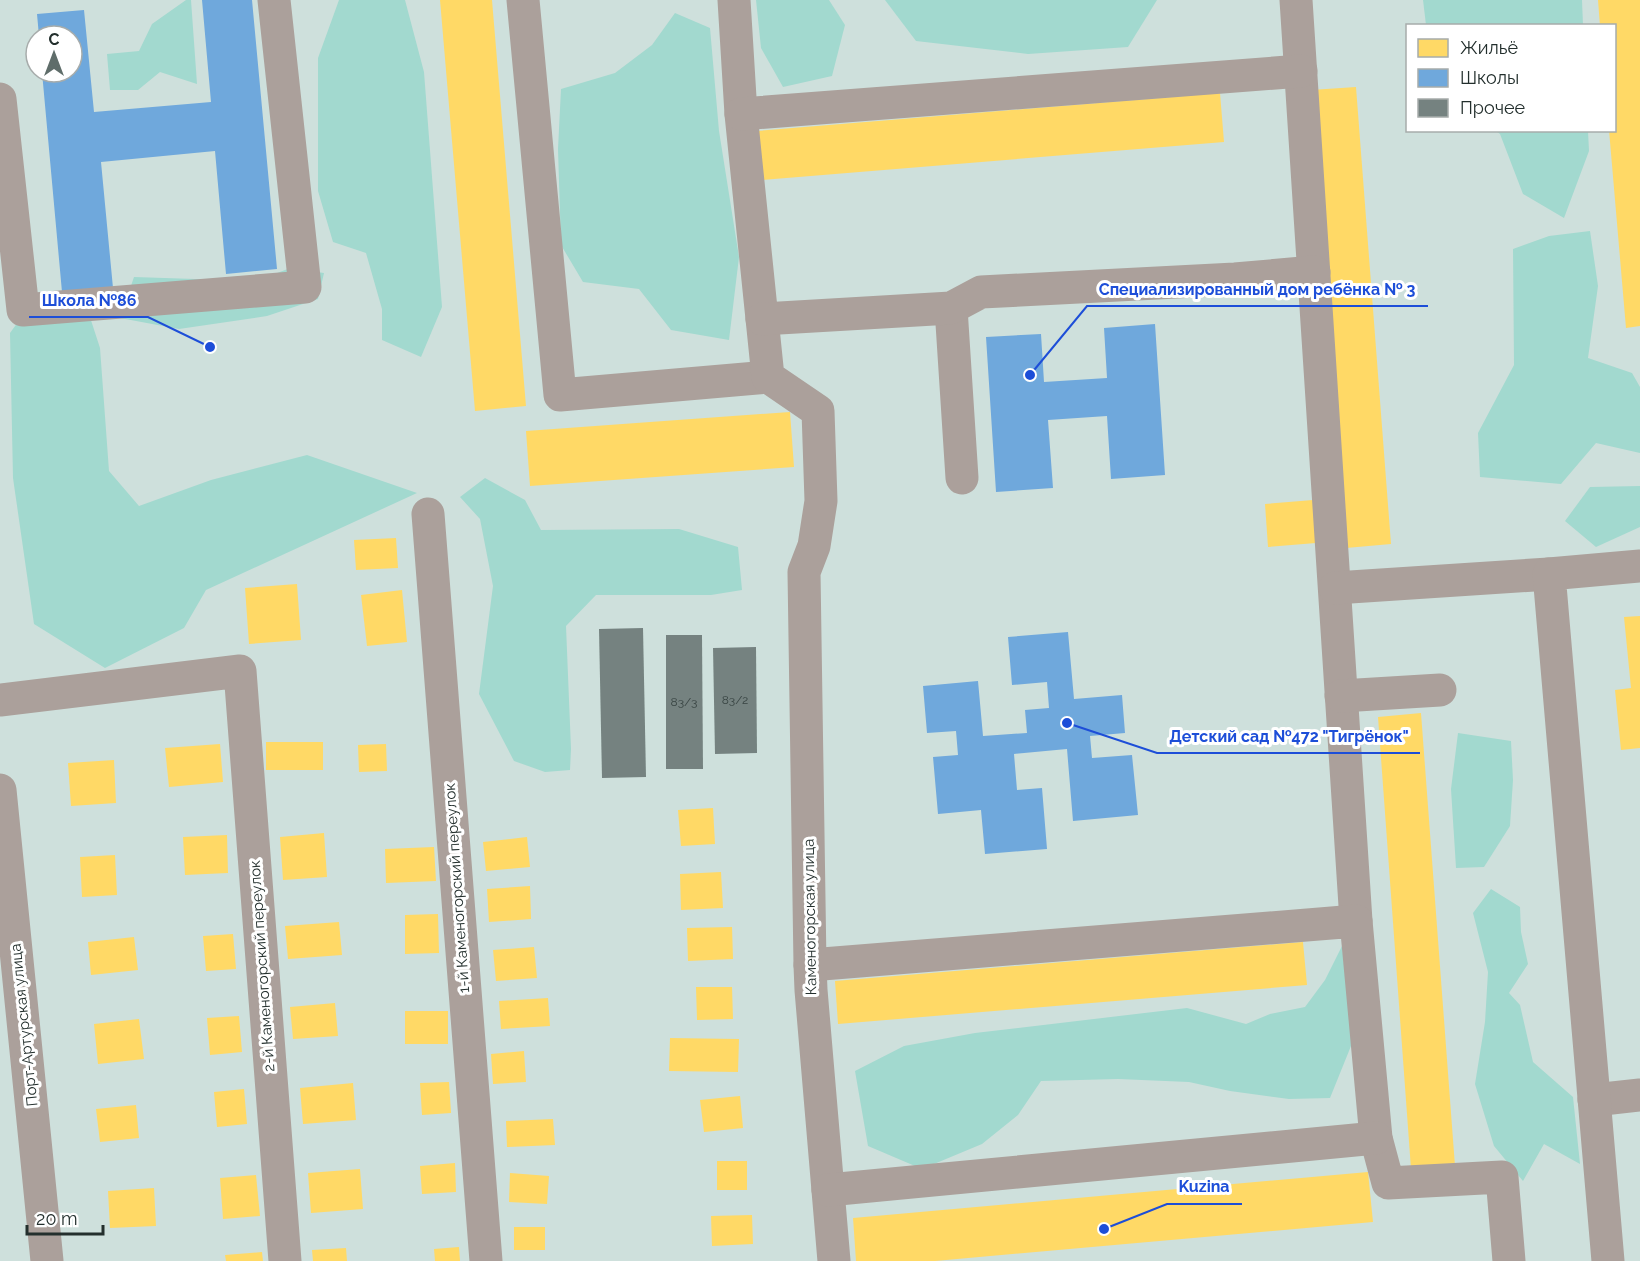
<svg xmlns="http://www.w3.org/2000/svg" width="1640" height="1261" font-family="Raleway,sans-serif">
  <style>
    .green { fill: #a2d9cf }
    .homes { fill: #ffd966 }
    .schools { fill: #6fa8dc }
    .building { fill: #758280 }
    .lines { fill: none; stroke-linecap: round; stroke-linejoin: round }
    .minor { stroke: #aba09b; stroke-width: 33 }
    .labels { text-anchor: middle; stroke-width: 6; stroke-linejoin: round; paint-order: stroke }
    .number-label { font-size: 12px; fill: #384442 }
    .street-label { font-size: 15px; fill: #232f2d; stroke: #fff }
    .leader { fill: none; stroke: #1d4ed8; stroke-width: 2 }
    .callout-dot { fill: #1d4ed8; stroke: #fff; stroke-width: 2 }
    .callout-label { font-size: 16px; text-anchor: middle; font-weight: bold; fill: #1d4ed8; stroke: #fff; stroke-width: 6; stroke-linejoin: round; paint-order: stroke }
  </style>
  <rect width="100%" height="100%" fill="#cee0dc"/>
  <g class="green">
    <path d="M186,0H191L197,84L160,72L138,90H110L107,54L139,51L152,24Z"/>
    <path d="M339,0H405L424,72L442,307L421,357L382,340V309L366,253L333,242L318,191V58Z"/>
    <path d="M756,0H829L845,25L832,76L783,87L761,48Z"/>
    <path d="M885,0H1157L1128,47L1028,54L916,41Z"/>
    <path d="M1423,0H1582L1583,25H1426Z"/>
    <path d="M675,13L710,28L719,131L739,257L729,340L671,330L639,289L583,282L561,245L558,149L561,89L615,73L652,45Z"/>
    <path d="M1496,131H1588L1589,151L1564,218L1523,194L1500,134Z"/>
    <path d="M1590,231L1598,286L1588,358L1632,373L1640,387V453L1596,443L1561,484L1480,477L1478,433L1514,365L1513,249L1549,236Z"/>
    <path d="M290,268L324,273L318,299L267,316L179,329L120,318L134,277L257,281Z"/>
    <path d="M31,304L88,311L100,348L109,471L139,506L211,480L307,455L417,493L206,590L184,628L105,668L34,624L13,478L10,333Z"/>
    <path d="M485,478L525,500L541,530L679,529L738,547L742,590L711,595H596L566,626L571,749L570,770L545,772L514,761L479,694L493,586L480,519L460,497Z"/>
    <path d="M1640,486V527L1596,547L1565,521L1590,487Z"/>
    <path d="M1458,733L1511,741L1513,780L1510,826L1484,867L1456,868L1451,789Z"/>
    <path d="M1491,889L1520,907L1521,932L1528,964L1509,993L1520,1005L1533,1062L1573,1097L1580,1164L1544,1144L1523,1181L1494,1146L1475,1084L1485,1022L1488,972L1473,913Z"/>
    <path d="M1342,946L1353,1041L1330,1098L1289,1099L1230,1091L1189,1082L1118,1079L1041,1081L1018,1115L982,1144L922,1169L868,1146L855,1071L904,1046L975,1033L1187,1008L1246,1024L1270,1014L1305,1007L1325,980Z"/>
  </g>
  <g class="homes">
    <path d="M440,0H492L526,406L475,411Z"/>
    <path d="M1598,0H1640V326L1626,328L1609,130H1614V26H1600Z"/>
    <path d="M1356,87L1391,544L1346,548L1311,90Z"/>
    <path d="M1220,93L1224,142L761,180L757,131Z"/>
    <path d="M790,412L794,467L530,486L526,431Z"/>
    <path d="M1313,500L1316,543L1268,547L1265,504Z"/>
    <path d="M396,538L398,568L356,570L354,540Z"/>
    <path d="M297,584L301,640L249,644L245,588Z"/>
    <path d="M402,590L407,642L367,646L361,595Z"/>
    <path d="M1640,616V748L1621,750L1615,690L1631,688L1624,617Z"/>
    <path d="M1421,713L1455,1166L1411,1169L1378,717Z"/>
    <rect x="266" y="742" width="57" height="28"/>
    <path d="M220,744L223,782L169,787L165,748Z"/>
    <path d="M386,744L387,771L359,772L358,745Z"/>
    <path d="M114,760L116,803L71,806L68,763Z"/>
    <path d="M713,808L715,844L681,846L678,810Z"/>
    <path d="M324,833L327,877L283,880L280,837Z"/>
    <path d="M227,835L228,873L185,875L183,837Z"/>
    <path d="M527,837L530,867L486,871L483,842Z"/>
    <path d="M434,847L436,881L386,883L385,849Z"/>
    <path d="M115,855L117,895L82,897L80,857Z"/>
    <path d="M721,872L723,908L681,910L680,874Z"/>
    <path d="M530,886L531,919L489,922L487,889Z"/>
    <path d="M438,914L439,953L405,954V915Z"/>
    <path d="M339,922L342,955L288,959L285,926Z"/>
    <path d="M732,927L733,959L688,961L687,928Z"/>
    <path d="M233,934L236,969L206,971L203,936Z"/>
    <path d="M134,937L138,970L91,975L88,942Z"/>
    <path d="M1303,942L1307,985L838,1024L835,981Z"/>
    <path d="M534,947L537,978L496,981L493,950Z"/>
    <path d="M696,987H732L733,1019L697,1020Z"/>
    <path d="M548,998L550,1026L501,1029L499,1001Z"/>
    <path d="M335,1003L338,1036L293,1039L290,1007Z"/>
    <rect x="405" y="1011" width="43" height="33"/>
    <path d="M239,1016L242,1052L210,1055L207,1018Z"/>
    <path d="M139,1019L144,1059L98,1064L94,1024Z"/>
    <path d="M670,1038L739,1039L738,1072L669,1071Z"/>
    <path d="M524,1051L526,1082L493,1084L491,1054Z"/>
    <path d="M449,1082L451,1113L422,1115L420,1083Z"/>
    <path d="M353,1083L356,1120L303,1124L300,1088Z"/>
    <path d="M244,1089L247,1124L217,1127L214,1092Z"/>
    <path d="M740,1096L743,1128L704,1132L700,1100Z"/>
    <path d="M136,1105L139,1138L100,1142L96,1109Z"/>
    <path d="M553,1119L555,1145L507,1147L506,1121Z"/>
    <rect x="717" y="1161" width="30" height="29"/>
    <path d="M455,1163L456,1192L422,1194L420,1166Z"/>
    <path d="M360,1169L363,1209L311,1213L308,1173Z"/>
    <path d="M1368,1172L1373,1222L935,1261H856L853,1218Z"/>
    <path d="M510,1173L549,1176L547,1204L509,1202Z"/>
    <path d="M256,1175L260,1216L223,1219L220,1178Z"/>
    <path d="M154,1188L156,1226L110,1228L108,1191Z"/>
    <path d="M752,1215L753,1244L712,1246L711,1216Z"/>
    <rect x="514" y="1227" width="31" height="23"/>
    <path d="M459,1247L460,1261H435L434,1249Z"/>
    <path d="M346,1248L347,1261H313L312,1250Z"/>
    <path d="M262,1252L263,1261H226L225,1255Z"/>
  </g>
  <g class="schools">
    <path d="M202,0H252L277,269L226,274L215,151L101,162L113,288L62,292L42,72H72V36H39L37,14L84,10L94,112L211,102Z"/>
    <path d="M1155,324L1165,475L1111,479L1107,416L1048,420L1053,488L996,492L986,337L1041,334L1044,382L1107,378L1104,328Z"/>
    <path d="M1068,632L1074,699L1122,695L1125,733L1090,736L1092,758L1132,755L1138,815L1073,821L1067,749L1014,754L1017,790L1042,788L1047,849L985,854L981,810L938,814L933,757L958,755L956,731L927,733L923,686L978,681L983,736L1027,733L1025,710L1049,708L1047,682L1012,685L1008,637Z"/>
  </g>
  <g class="building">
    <path d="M643,628L646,777L602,778L599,629Z"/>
    <path d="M666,635H702L703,769H666Z"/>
    <path d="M756,647L757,753L715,754L713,648Z"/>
  </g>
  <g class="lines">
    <g class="minor">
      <path d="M523,0L560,395L768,377"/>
      <path d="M734,0L741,114L768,377L818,411L821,501L814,546L804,572L810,965L811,990L834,1261"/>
      <path d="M1296,0L1356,921"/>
      <path d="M0,99L23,310L305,287L274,0"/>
      <path d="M741,114L1301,71"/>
      <path d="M951,308L962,478"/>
      <path d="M762,319L951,308L981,292L1235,279L1314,272"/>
      <path d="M428,514L486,1261"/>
      <path d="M1335,588L1549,574"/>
      <path d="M1341,696L1440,690"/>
      <path d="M0,700L240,671L285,1261"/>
      <path d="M0,790L47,1261"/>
      <path d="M810,965L1356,921L1376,1138L1388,1183L1502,1177L1509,1261"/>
      <path d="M1594,1100L1640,1095"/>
      <path d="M828,1190L1376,1138"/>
      <path d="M1608,1261L1549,574L1640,566"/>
    </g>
  </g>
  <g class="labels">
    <g class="number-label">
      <text x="735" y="704">83/2</text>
      <text x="684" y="706">83/3</text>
    </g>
    <g class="street-label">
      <text transform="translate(457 888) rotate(-94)" y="5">1-й Каменогорский переулок</text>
      <text transform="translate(810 917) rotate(-91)" y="5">Каменогорская улица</text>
      <text transform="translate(262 966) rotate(-94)" y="5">2-й Каменогорский переулок</text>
      <text transform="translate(24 1025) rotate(-96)" y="5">Порт-Артурская улица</text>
    </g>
  </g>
  <path class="leader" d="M1030 375L1087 306H1428M210 347L148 317H29M1067 723L1157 753H1420M1104 1229L1167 1204H1242"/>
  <g class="callout-dot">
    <circle cx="1030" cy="375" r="6"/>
    <circle cx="210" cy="347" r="6"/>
    <circle cx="1067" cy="723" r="6"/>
    <circle cx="1104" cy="1229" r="6"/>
  </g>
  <g class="callout-label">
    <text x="1257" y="295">Специализированный дом ребёнка № 3</text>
    <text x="89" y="306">Школа №86</text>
    <text x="1289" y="742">Детский сад №472 "Тигрёнок"</text>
    <text x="1204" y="1192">Kuzina</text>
  </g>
  <rect x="1406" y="24" width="210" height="108" fill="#ffffff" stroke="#a7acab" stroke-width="1.5"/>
  <rect x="1418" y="39" width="30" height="18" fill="#ffd966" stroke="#a7acab" stroke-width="1.5"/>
  <text x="1460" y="54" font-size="18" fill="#232f2d">Жильё</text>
  <rect x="1418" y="69" width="30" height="18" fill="#6fa8dc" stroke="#a7acab" stroke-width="1.5"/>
  <text x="1460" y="84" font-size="18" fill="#232f2d">Школы</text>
  <rect x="1418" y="99" width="30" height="18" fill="#758280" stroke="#a7acab" stroke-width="1.5"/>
  <text x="1460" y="114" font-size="18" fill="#232f2d">Прочее</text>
  <g transform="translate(54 54)"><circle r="28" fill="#ffffff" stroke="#a7acab" stroke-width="1.5"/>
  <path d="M0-4.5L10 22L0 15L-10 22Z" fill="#5f6d6a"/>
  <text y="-9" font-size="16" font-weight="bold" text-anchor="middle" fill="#232f2d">С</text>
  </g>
  <path d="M27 1225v9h76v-9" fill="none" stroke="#232f2d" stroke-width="3"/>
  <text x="36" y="1225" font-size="18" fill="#232f2d" stroke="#ffffff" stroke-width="4.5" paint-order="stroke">20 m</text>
</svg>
